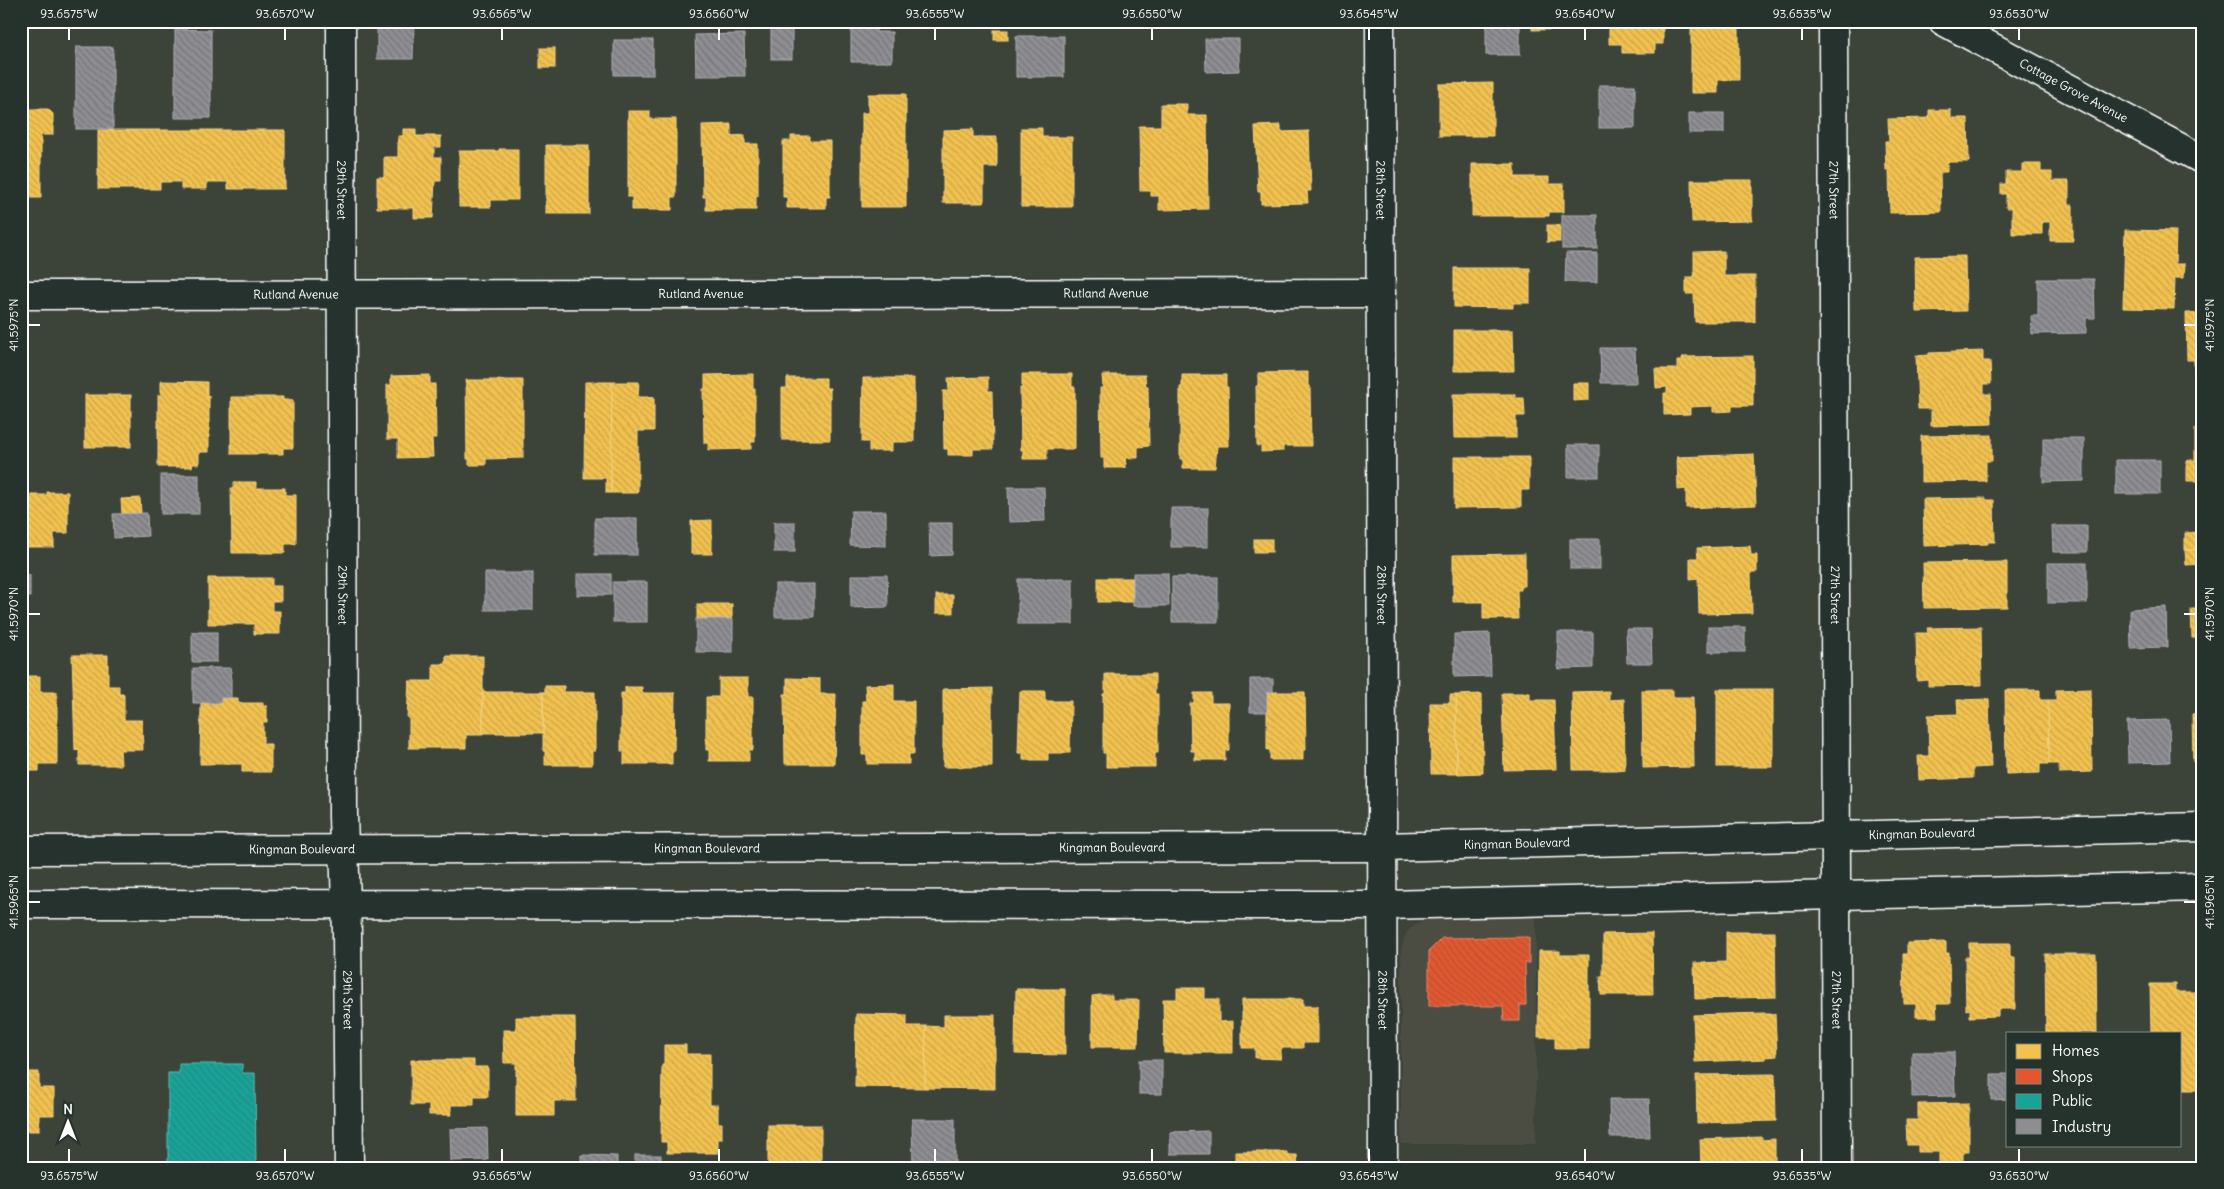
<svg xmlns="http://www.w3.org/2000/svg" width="2224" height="1189" font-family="Delius,sans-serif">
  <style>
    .built { fill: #4b4e42 }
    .homes { fill: url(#homes-back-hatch); stroke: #f6d483 }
    .shops { fill: url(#shops-back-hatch); stroke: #ec896d }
    .public { fill: url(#public-back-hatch); stroke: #5dbfb7 }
    .industry { fill: url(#industry-back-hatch); stroke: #afafb3 }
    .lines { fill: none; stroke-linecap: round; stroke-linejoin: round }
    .street-casing { stroke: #fff; stroke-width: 31 }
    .secondary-casing { stroke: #fff; stroke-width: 31 }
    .street { stroke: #26332d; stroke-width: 28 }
    .secondary { stroke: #26332d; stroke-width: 28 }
    .ticks { fill: none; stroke: #fff; stroke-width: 2 }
    .labels { text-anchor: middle; stroke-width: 5; stroke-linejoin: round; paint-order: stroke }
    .street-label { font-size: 12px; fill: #fff; stroke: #26332d }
    .neatline { fill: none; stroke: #fff; stroke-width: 2 }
    .ticks-label { font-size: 12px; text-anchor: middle; fill: #fff }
  </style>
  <defs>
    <pattern id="homes-back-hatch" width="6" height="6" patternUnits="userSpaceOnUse" patternTransform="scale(1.25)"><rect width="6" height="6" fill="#f2c14e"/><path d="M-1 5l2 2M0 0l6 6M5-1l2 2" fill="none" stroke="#c8a44e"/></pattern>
    <pattern id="shops-back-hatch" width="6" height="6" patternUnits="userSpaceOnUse" patternTransform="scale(1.25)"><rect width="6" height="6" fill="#e4572e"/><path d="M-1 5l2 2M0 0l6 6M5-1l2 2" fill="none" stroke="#af5338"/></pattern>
    <pattern id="public-back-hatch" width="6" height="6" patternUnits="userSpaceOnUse" patternTransform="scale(1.25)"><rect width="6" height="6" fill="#17a398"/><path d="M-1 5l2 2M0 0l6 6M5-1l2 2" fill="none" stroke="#278981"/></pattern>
    <pattern id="industry-back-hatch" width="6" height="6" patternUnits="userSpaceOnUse" patternTransform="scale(1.25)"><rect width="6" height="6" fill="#8d8d92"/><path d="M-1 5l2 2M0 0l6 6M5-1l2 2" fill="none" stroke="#76767a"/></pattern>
  </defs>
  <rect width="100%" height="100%" fill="#3c4339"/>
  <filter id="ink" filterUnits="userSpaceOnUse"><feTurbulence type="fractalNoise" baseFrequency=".02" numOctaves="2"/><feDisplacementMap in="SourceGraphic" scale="10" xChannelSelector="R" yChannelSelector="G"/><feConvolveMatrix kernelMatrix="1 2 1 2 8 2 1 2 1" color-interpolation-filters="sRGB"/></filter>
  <g filter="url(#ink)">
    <path class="built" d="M1536,917V1144H1401V951L1405,935L1411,928L1425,920Z"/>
    <g class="homes">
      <path d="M1532,21H1582V29L1532,30Z"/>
      <path d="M1609,21H1663V44H1655V53H1622V44H1609Z"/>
      <path d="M1691,21H1739V80H1718V93H1691Z"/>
      <rect x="994" y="30" width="14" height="10"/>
      <rect x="540" y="48" width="15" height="20"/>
      <path d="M1493,83V136H1439V84Z"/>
      <path d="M868,94H906V207H862V113H868Z"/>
      <path d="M1161,104H1187V115H1207L1208,209L1159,210V196H1151V191H1140L1139,126H1161Z"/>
      <path d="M23,109H48L53,114V135H41V198H21Z"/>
      <path d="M1929,110H1951V118H1968L1969,162H1947V172H1940L1941,212L1890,213L1889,170H1886L1885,141H1889L1888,119L1929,118Z"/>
      <path d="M628,111H650V119H676V197H672V210H632V197H628Z"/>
      <path d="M731,124V136L745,135V144H758V196L756,197V210H706V197H703L702,125Z"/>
      <path d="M1281,125V132L1309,131L1311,191H1307L1308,203L1261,204V192H1258L1255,126Z"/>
      <path d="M1021,128H1042V137H1072V207H1021Z"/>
      <path d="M403,129H416V136H441V147H434V157H441V181H435L433,218H414V208H377V177H384V157H398V136H403Z"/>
      <path d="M973,129V137H997V167H984V203H943V130Z"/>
      <path d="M98,130H285V189H228V182H207V189H181V182H160V189H98Z"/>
      <path d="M791,136H810V141H830V197H826V208H787V197H783V141H791Z"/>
      <rect x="546" y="145" width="43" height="69"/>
      <path d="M499,149H518V200H491V207H459V151H499Z"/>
      <path d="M1472,164H1515V177H1549V184H1564V212H1549V216H1472Z"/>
      <path d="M2022,164H2041V172H2052V181H2069V205H2073V241H2050V222H2042V234H2012V208H2006V194H2001V184H2006V172H2022Z"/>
      <path d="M1691,180H1752V221L1692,222Z"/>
      <rect x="1547" y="225" width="13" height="17"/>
      <path d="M2125,230L2176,231L2175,264H2185L2184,278H2175L2174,309L2123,308Z"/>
      <path d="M1724,251V276H1755V322H1695L1694,294H1686V277H1694V252Z"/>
      <path d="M1965,256L1966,311L1916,312L1915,257Z"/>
      <path d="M1454,268H1530V303H1513V308L1454,307Z"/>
      <path d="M2186,313H2203V367H2194V360H2187Z"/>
      <path d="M1454,330H1513L1514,371H1454Z"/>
      <path d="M1983,351V361H1990L1991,384H1984V394H1991L1992,424L1931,426V409H1918L1916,356L1929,355V353Z"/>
      <path d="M1753,356V406H1732V411L1713,412V406L1690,407V414L1664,415V393H1667V387L1656,388L1655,369H1677V361H1682V357Z"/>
      <path d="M1308,372V386H1310L1311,446H1283V451L1261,452V446H1257L1256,386H1258V373Z"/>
      <path d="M753,374V389H755V442H751V449L708,450V443H704L703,389H705V375Z"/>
      <path d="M1022,374H1072V387H1075V449H1047V459H1023V450H1021L1020,388H1022Z"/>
      <path d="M430,375V384H435L436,438H432L433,457L398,458V439H387V385H391V376Z"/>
      <path d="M1102,375H1145L1146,387H1148L1149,446L1138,447V458H1126V468H1104V458H1101L1100,388H1103Z"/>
      <path d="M1182,375H1226V387H1228L1229,446H1217L1215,468H1183V459H1180V387H1182Z"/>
      <path d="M988,377V391H992L993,449H973V455H948V449H944L943,391H949L948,378Z"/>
      <path d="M787,378H826V388H830V440H782V388H787Z"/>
      <path d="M863,378H914V442H892V451H869V442H862Z"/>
      <path d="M466,380H523V458L486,459V465H469V459H467Z"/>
      <path d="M161,381L207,382V396H209V452H199V464H193L192,467H158V395H161Z"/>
      <path d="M585,382H612L611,493H606V478H584Z"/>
      <path d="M612,382H639L638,397H654V431H638V493H611Z"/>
      <path d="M1573,383H1589V400L1573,401Z"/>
      <path d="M1453,394H1515V398H1524L1525,416H1516V438H1454Z"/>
      <rect x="85" y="395" width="46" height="52"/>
      <path d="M231,397H283V400H293V448H283V454H231Z"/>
      <path d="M2195,428H2203V481H2187V460H2195Z"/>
      <path d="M1992,435V461H1986V481L1921,482V436Z"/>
      <path d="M1754,454L1756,505L1686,508V489L1678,490L1677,457Z"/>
      <path d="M1454,457H1529V490H1521V507L1454,508Z"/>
      <path d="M234,482H256V488H285V495H296V544H285V553H232L231,488H234Z"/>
      <path d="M47,492H68V533H54V547H26V532H21V516H26V495H47Z"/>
      <path d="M140,498L141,513L122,514L121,499Z"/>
      <path d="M1986,498V500H1994L1995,542H1987L1988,544L1924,546L1923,499Z"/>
      <path d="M712,520V554H691V521Z"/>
      <path d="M2200,521H2203V550H2185V533L2200,532Z"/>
      <rect x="1254" y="539" width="18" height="13"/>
      <path d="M1750,546L1751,555H1757V572H1751L1752,613L1699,614L1698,578L1690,579V558H1698L1697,548Z"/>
      <path d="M2185,550H2203V564L2186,565Z"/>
      <path d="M1525,554V586H1521V590H1517L1518,619H1483V602H1453V555Z"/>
      <path d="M2007,562V607L1924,608L1923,563Z"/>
      <path d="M208,578H272V586H281V601H272V611H280V634H254V624H208Z"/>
      <rect x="1098" y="578" width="35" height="24"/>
      <rect x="936" y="595" width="17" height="18"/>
      <rect x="697" y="604" width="35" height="15"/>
      <path d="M2191,609H2203V653H2200L2199,638H2192Z"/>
      <path d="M1981,627L1982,685L1928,686V680L1917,681L1916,633H1928L1927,628Z"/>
      <path d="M72,655H108V686H119V694H124V720H142L143,750H120L121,765H79V750H75Z"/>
      <path d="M446,656H483V735H466V748H409V718H407L409,681H433V664H446Z"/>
      <path d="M1105,674H1155V694H1158V753H1155V767H1106V753H1103V694H1105Z"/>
      <path d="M21,676H40V692H57V764H39V771H21Z"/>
      <path d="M719,678H748V697H753V750H749V761H709V750H706V697H719Z"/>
      <path d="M787,678L820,679V694H836L834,764H785L784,694H787Z"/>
      <path d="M894,684V701H914V754H909V764H867V755H862V701H866L865,685Z"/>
      <path d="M545,686H564V692H595V751H592V765H545V751H543V692H545Z"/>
      <path d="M625,687H642V693H675L674,751H672V764H624V751H621V693H625Z"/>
      <path d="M992,688V767H943V689Z"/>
      <rect x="1717" y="689" width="56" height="78"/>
      <path d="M2091,689L2092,772L2059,773V764H2049L2048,700H2056V690Z"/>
      <path d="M1642,690H1673V697H1693L1694,767L1643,768Z"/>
      <path d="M2005,690H2040V700H2048L2049,764H2040V773L2006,774Z"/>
      <path d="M1020,691H1045V701H1071L1070,753H1048V760H1023V753H1018Z"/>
      <path d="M1609,691V700L1624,699L1625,770H1573L1572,692Z"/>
      <rect x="483" y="692" width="60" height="41"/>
      <path d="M1267,692H1305L1306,750H1303V760H1270V750H1267Z"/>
      <path d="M1194,693H1211V703H1229V750L1225,751V760H1195V751H1191L1190,703H1194Z"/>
      <path d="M1502,693H1530V700H1554L1556,769L1504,770Z"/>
      <path d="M1482,694L1483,773L1457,774L1456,695Z"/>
      <path d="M1450,695H1456L1457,774H1431L1430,703H1450Z"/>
      <path d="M221,698H238V703H263V706H267V722H263V744H271V772H242V764H200L201,703H221Z"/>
      <path d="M1989,699L1991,767L1973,768V778L1919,780L1918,756H1929L1928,715L1958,714L1957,700Z"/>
      <path d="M2203,713V762H2193L2192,714Z"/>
      <path d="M1726,932H1775L1776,997L1695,999L1694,963L1726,962Z"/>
      <path d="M1652,933L1653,995H1601L1600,976H1603V934Z"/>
      <path d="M1946,942V953H1949L1950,1004H1936L1937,1017H1916V1004H1904L1903,954H1907V943Z"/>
      <path d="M1969,943H2010V957H2015V1009H1998V1016L1970,1017V1009L1966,1010L1965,957H1969Z"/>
      <path d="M1539,951H1560V955H1589V1049H1555V1037H1538Z"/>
      <path d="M2045,954H2096L2097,1033H2046Z"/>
      <path d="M2150,984H2175V992H2203V1090H2180V1033H2151Z"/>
      <path d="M1177,988H1205V999H1219V1022L1233,1021V1053H1164L1163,999H1177Z"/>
      <path d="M1016,989H1065V1055L1015,1054Z"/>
      <path d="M1100,995H1112V1000H1139L1138,1047H1092V996Z"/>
      <path d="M1242,999H1303V1006H1318V1043H1303V1048H1281V1059L1255,1058V1048H1242Z"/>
      <path d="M1765,1013V1014H1775L1777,1056L1766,1057V1059L1695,1062L1693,1015Z"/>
      <path d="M856,1014L907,1015V1026H926L925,1088L855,1087Z"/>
      <path d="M944,1015H995V1089L925,1088L926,1026L944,1027Z"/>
      <path d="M516,1017H575L576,1101H554V1116H516V1063H504L503,1030H516Z"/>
      <path d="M664,1045H686V1054H710V1105H718V1123H722V1139H718V1153H667V1142H661L662,1065H664Z"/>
      <path d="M21,1058V1072H39V1088H54V1115H39V1131H25V1144H21Z"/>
      <path d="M411,1060H474V1067H488V1097H474V1105H451V1115H429V1105H411Z"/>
      <path d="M1775,1074L1776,1121L1697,1123L1696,1075Z"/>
      <path d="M1969,1103V1152H1963V1164H1939V1152H1918V1145H1907L1906,1120H1918V1104Z"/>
      <rect x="768" y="1125" width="53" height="43"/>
      <path d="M1762,1137V1140L1775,1139V1168H1701L1700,1139Z"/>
      <path d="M1235,1152H1287V1155H1297L1298,1168H1235Z"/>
    </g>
    <path class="shops" d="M1529,937V963H1525L1526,1005H1520V1021H1504L1503,1006H1429V951L1442,938Z"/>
    <path class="public" d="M179,1064H242V1073H255L256,1168H168V1073H179Z"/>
    <g class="industry">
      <rect x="1486" y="24" width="34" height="31"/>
      <path d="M377,27H414L413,59H377Z"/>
      <path d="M851,27H876V32H892V62H851Z"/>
      <rect x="771" y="28" width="21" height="31"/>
      <path d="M175,29L211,30V118H175Z"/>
      <path d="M744,34L745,76H696L695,35Z"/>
      <rect x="1016" y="36" width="48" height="41"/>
      <path d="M1205,39H1239V71L1206,72Z"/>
      <rect x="614" y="40" width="39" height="35"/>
      <rect x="76" y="47" width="37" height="82"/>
      <rect x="1599" y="85" width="36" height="43"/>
      <rect x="1689" y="113" width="35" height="20"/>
      <rect x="1562" y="215" width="35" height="34"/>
      <path d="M1566,253H1597V282H1565Z"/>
      <path d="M2038,279H2094L2095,318H2086V333L2032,334L2031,316H2038Z"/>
      <path d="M1600,348H1635L1636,383H1601Z"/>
      <path d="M2043,438H2084V481L2043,482Z"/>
      <rect x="1568" y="445" width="31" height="32"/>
      <rect x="2116" y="460" width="44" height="34"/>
      <rect x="161" y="475" width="38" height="39"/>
      <path d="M1008,487H1044L1045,521L1009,522Z"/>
      <rect x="1171" y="508" width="37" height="39"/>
      <path d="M851,511H886V546L850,545Z"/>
      <path d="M147,513L148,536L114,538L113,514Z"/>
      <rect x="595" y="518" width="42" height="37"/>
      <rect x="774" y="522" width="21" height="30"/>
      <path d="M929,523H952V555L930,556Z"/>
      <path d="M2052,526H2087V552H2053Z"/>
      <rect x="1570" y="539" width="30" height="30"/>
      <rect x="2048" y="563" width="39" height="40"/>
      <rect x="485" y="573" width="48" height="37"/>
      <path d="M1133,573H1168L1169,606H1133Z"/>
      <rect x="577" y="574" width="34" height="21"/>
      <rect x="21" y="575" width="9" height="22"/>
      <path d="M851,575H887L888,607L851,608Z"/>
      <rect x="1172" y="577" width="46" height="45"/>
      <rect x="1018" y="579" width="55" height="45"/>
      <rect x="613" y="582" width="34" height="40"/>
      <rect x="775" y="584" width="39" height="33"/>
      <path d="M2166,607L2167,647L2131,648L2130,609Z"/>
      <rect x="696" y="619" width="37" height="33"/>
      <rect x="1708" y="627" width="37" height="25"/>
      <path d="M1626,629H1651L1652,663H1627Z"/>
      <rect x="192" y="632" width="25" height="30"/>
      <path d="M1558,632H1593V668L1558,669Z"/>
      <path d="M1490,633L1491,676L1454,677V634Z"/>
      <path d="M193,668H231V698H221V703H193Z"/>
      <path d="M1250,679H1273V692H1267V712H1250Z"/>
      <path d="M2169,720L2170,762L2128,763L2127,721Z"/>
      <path d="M1912,1052H1954L1955,1096L1912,1097Z"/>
      <rect x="1139" y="1060" width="23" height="34"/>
      <path d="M1991,1074H2008V1099L1991,1100Z"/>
      <path d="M1609,1099H1649L1650,1137H1610Z"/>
      <path d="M912,1119H955V1168H913Z"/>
      <path d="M487,1128L488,1160L451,1161L450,1129Z"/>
      <path d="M1209,1131V1154H1170V1132Z"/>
      <path d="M581,1155L617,1156V1168H581Z"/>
      <rect x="635" y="1155" width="26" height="13"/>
    </g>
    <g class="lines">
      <defs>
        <g id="street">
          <path id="s1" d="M341,21L343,816L347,933L349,1168"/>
          <path id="s2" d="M1380,21L1383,1168"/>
          <path id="s3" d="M1833,21L1837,1168"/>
          <path id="s4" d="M21,295L1381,293"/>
          <path id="s5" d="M21,850L1382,847L2203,827"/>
          <path d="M21,904L1382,905L2203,887"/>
        </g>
        <g id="secondary">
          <path id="s6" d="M1943,21L2203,160"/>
        </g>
      </defs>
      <use href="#street" class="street-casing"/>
      <use href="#secondary" class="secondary-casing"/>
      <use href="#street" class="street"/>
      <use href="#secondary" class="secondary"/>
    </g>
  </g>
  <path class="ticks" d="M69,28V40M285,28V40M502,28V40M719,28V40M935,28V40M1152,28V40M1369,28V40M1585,28V40M1802,28V40M2019,28V40M28,325H40M2184,325H2196M28,614H40M2184,614H2196M28,902H40M2184,902H2196M69,1149V1162M285,1149V1162M502,1149V1162M719,1149V1162M935,1149V1162M1152,1149V1162M1369,1149V1162M1585,1149V1162M1802,1149V1162M2019,1149V1162"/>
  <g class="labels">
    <g class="street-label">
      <text dy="4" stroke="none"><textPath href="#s6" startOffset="148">Cottage Grove Avenue</textPath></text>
      <text dy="4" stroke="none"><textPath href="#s1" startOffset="169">29th Street</textPath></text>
      <text dy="4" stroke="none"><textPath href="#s2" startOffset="169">28th Street</textPath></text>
      <text dy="4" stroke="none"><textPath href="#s3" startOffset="169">27th Street</textPath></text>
      <text dy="4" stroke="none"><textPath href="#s4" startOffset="1085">Rutland Avenue</textPath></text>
      <text dy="4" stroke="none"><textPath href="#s4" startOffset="275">Rutland Avenue</textPath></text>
      <text dy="4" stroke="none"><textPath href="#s4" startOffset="680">Rutland Avenue</textPath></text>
      <text dy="4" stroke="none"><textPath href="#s2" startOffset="574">28th Street</textPath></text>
      <text dy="4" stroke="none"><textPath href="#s1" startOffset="574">29th Street</textPath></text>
      <text dy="4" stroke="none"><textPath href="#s3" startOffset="574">27th Street</textPath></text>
      <text dy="4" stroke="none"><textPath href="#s5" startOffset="1901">Kingman Boulevard</textPath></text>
      <text dy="4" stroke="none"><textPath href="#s5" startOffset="1496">Kingman Boulevard</textPath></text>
      <text dy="4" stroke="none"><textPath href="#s5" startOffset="1091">Kingman Boulevard</textPath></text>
      <text dy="4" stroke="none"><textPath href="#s5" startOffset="686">Kingman Boulevard</textPath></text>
      <text dy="4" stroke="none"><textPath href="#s5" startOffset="281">Kingman Boulevard</textPath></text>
      <text dy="4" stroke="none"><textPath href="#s1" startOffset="979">29th Street</textPath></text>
      <text dy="4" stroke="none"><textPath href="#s2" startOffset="979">28th Street</textPath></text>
      <text dy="4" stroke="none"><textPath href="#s3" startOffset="979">27th Street</textPath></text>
    </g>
  </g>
  <rect width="2224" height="1189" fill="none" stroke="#26332d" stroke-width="55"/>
  <rect x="2006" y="1032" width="175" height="115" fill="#26332d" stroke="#7d8581"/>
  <rect x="2016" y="1044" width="25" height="15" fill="#f2c14e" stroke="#7d8581"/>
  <text x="2052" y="1056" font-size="15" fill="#ffffff">Homes</text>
  <rect x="2016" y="1069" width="25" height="15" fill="#e4572e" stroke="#7d8581"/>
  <text x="2052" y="1082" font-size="15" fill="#ffffff">Shops</text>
  <rect x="2016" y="1094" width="25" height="15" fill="#17a398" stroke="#7d8581"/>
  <text x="2052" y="1106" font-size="15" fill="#ffffff">Public</text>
  <rect x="2016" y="1119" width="25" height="15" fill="#8d8d92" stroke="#7d8581"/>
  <text x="2052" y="1132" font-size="15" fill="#ffffff">Industry</text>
  <g transform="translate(68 1122)" stroke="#26332d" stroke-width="4" paint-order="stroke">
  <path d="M0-4L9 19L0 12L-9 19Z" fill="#ffffff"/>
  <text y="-8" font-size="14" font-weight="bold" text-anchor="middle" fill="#ffffff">N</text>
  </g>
  <rect x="28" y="28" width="2168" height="1134" class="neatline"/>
  <g class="ticks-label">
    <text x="69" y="18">93.6575°W</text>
    <text x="285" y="18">93.6570°W</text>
    <text x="502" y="18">93.6565°W</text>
    <text x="719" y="18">93.6560°W</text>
    <text x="935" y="18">93.6555°W</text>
    <text x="1152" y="18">93.6550°W</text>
    <text x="1369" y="18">93.6545°W</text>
    <text x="1585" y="18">93.6540°W</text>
    <text x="1802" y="18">93.6535°W</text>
    <text x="2019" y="18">93.6530°W</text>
    <text transform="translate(14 325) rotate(-90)" y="4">41.5975°N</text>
    <text transform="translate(2210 325) rotate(-90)" y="4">41.5975°N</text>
    <text transform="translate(14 614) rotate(-90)" y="4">41.5970°N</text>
    <text transform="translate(2210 614) rotate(-90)" y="4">41.5970°N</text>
    <text transform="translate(14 902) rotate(-90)" y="4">41.5965°N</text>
    <text transform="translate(2210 902) rotate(-90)" y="4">41.5965°N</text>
    <text x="69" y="1180">93.6575°W</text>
    <text x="285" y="1180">93.6570°W</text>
    <text x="502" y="1180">93.6565°W</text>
    <text x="719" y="1180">93.6560°W</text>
    <text x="935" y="1180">93.6555°W</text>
    <text x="1152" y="1180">93.6550°W</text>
    <text x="1369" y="1180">93.6545°W</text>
    <text x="1585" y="1180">93.6540°W</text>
    <text x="1802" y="1180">93.6535°W</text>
    <text x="2019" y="1180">93.6530°W</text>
  </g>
</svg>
